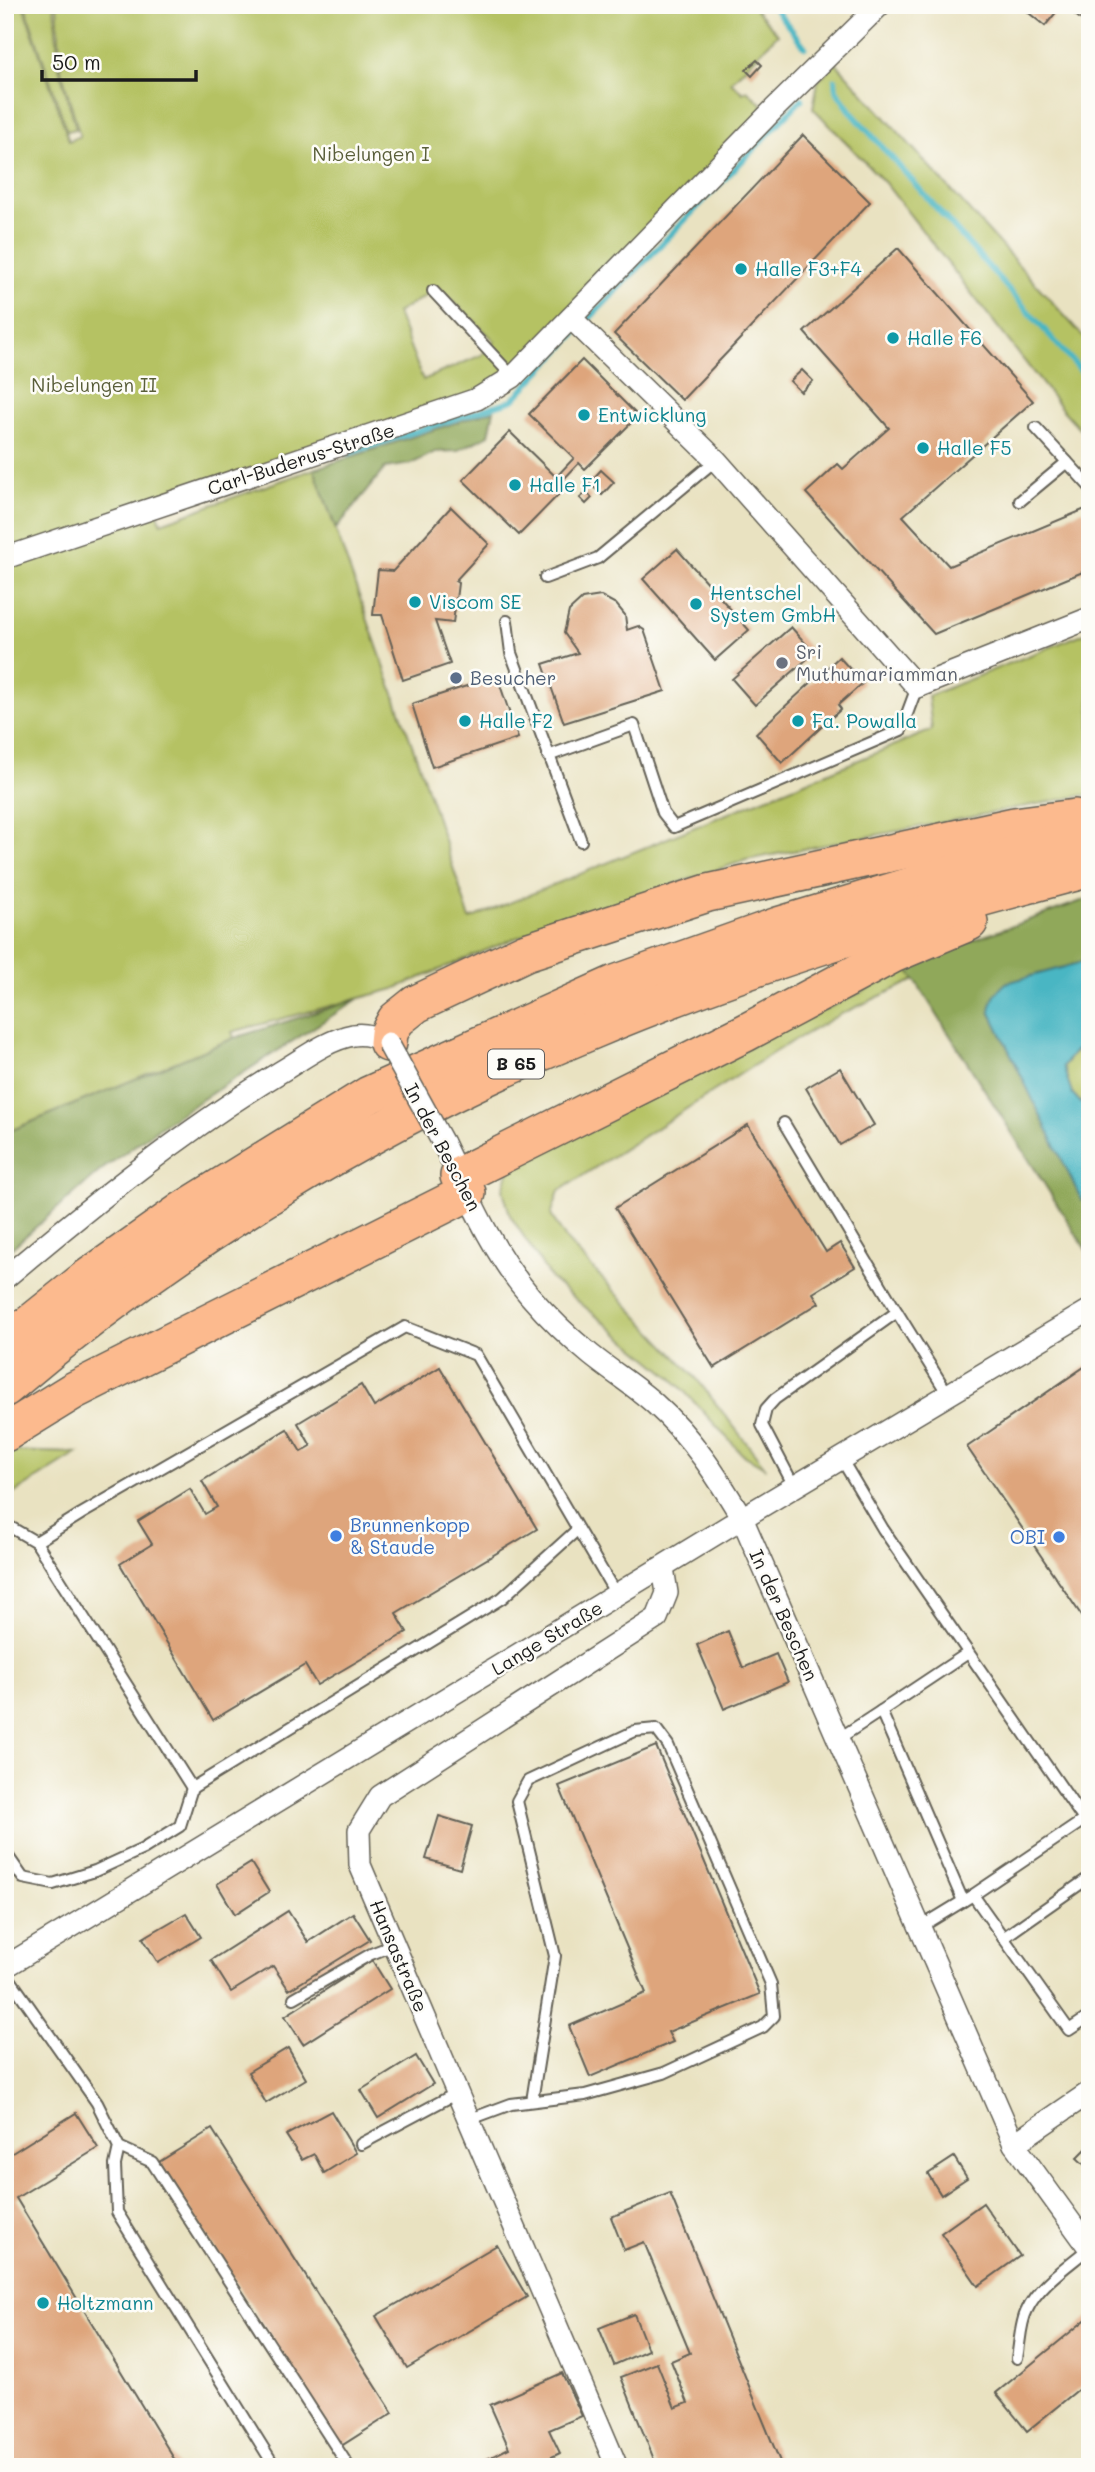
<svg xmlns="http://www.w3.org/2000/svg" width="1095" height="2472" font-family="Mali,sans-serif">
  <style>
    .green { fill: #b5c264; stroke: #686f40; stroke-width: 2; fill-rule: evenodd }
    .forest { fill: #90a85a; stroke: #56623b; stroke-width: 2 }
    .water { fill: #48b6c3; stroke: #326970; stroke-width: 2 }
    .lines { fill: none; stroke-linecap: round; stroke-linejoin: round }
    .stream { stroke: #48b6c3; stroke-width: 6 }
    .building { fill: #dea57b }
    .lane-casing { stroke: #646156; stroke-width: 14 }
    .street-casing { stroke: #646156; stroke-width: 24 }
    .highway-casing { stroke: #646156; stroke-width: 40 }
    .lane { stroke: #fff; stroke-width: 10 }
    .street { stroke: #fff; stroke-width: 21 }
    .highway { stroke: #fcba8e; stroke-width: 37 }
    .street-bridge-casing { stroke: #646156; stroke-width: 24; stroke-linecap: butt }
    .street-bridge { stroke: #fff; stroke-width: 21 }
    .culture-dot { fill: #0f9aa8; stroke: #fdfcf7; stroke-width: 2.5 }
    .worship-dot { fill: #6b7280; stroke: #fdfcf7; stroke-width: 2.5 }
    .service-dot { fill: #5c6f8a; stroke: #fdfcf7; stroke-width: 2.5 }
    .shop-dot { fill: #3f7fe0; stroke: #fdfcf7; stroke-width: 2.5 }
    .labels { text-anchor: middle; stroke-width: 5; stroke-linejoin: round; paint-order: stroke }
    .shield { fill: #fdfcf7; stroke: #605f5e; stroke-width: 2 }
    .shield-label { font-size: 18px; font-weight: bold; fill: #1c1c1c }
    .park-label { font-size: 19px; fill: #595e39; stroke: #fdfcf7 }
    .culture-label { font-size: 19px; fill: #0d838f; stroke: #fdfcf7; text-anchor: start }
    .street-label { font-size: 19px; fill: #1c1c1c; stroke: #fdfcf7 }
    .worship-label { font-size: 19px; fill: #5b616d; stroke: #fdfcf7; text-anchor: start }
    .service-label { font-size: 19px; fill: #4e5e75; stroke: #fdfcf7; text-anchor: start }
    .shop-label { font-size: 19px; fill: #366cbe; stroke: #fdfcf7; text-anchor: start }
  </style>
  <rect width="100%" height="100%" fill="#fdfcf7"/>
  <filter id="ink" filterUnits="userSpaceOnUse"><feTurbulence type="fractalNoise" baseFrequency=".0143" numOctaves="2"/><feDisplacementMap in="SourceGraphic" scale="14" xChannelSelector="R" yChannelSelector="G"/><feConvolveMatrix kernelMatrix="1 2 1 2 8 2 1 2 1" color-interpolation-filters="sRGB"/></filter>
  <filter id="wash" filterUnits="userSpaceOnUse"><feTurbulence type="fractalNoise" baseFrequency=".00686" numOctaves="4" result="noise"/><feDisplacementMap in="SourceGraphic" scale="28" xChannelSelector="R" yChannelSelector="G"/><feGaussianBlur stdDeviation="1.57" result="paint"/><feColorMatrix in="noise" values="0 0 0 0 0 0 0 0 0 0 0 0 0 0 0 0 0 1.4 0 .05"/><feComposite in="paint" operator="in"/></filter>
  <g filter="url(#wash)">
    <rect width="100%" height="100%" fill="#e9e2c1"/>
    <g class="green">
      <path d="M5,5H23L69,141L80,136L61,69L57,5H751L778,34L731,82L743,93L747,90L771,113L494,392L156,507L161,523L314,469L421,770L470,919L932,730L928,696L1090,631V794L746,860L513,939L394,989L232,1032L234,1038L5,1133ZM439,288L495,341L482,355L423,380L397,313Z"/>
      <path d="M25,5H54L59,67L76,129L67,131Z"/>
      <path d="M836,63L1090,344V440L1062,409L885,183L813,108L818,81Z"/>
      <path d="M908,969L915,980L839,1015L776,1051L559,1191L551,1215L567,1241L696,1378L766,1468L742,1454L672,1378L551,1279L510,1215L503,1190L509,1169L547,1145Z"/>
      <path d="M1076,1050L1090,1051V1113L1072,1093L1063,1066Z"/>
      <path d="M5,1451L78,1453L5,1499Z"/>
    </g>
    <g class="forest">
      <path d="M494,410L489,435L457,451L435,452L411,464L385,468L336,529L314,469Z"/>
      <path d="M1090,898V960L1006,983L990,1011L1081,1199L1090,1207V1256L908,969L956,946Z"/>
      <path d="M358,999L164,1124L100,1171L5,1254V1133L234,1038Z"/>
    </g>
    <path class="water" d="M1090,960V1051L1076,1050L1063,1066L1072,1093L1090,1113V1207L1081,1199L990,1011C992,998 996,992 1006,983Z"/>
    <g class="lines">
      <g class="stream">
        <path d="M772,5L805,47"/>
        <path d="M835,80L836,90L852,113L1090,381"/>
        <path d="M587,321L802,99"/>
        <path d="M349,453L513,400L575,334"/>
      </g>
    </g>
    <g id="blocks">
      <g class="building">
        <path d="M1019,5H1062L1045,26Z"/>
        <path d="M1063,5H1090V27Z"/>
        <path d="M757,60L762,65L752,76L746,70Z"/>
        <path d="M803,135L870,202L682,400L614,334Z"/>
        <path d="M898,248L1033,401L903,516L949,566L1090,507V569L934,634L806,493L838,464L843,469L889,428L804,332Z"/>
        <path d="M582,360L638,416L585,469L579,463L561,482L566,487L519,535L463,480L510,432L556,477L574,458L529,414Z"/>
        <path d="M802,370L813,381L801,392L790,381Z"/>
        <path d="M601,470L614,482L602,495L589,483Z"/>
        <path d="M587,492L592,498L586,504L580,498Z"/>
        <path d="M451,507L489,544L455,581L458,583L453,623L435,621L450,664L403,680L382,615H373L378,570L393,571Z"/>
        <path d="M677,549L749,630L715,660L643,579Z"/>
        <path d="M601,596L616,604L625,615L627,630L638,626L644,630L665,691L564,723L543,664L578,653L564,633L569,611L582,599Z"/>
        <path d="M791,627L814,653L755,705L732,679Z"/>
        <path d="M839,657L863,683L838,705L841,709L782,763L756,733Z"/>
        <path d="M497,676L518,738L432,767L412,704Z"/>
        <path d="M840,1068L874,1125L840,1145L806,1088Z"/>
        <path d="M748,1125L826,1252L840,1243L855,1267L813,1293L819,1303L714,1368L615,1208Z"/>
        <path d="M1090,1363V1628L967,1447Z"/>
        <path d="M440,1367L537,1529L396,1613L407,1632L317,1685L305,1665L213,1720L120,1564L152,1544L138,1521L190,1489L205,1514L217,1507L202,1481L287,1429L301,1452L311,1446L298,1423L361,1385L374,1407Z"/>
        <path d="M728,1631L743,1668L776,1654L788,1682L724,1709L697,1645Z"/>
        <path d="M656,1746L760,1994L668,2032L673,2042L590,2077L569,2026L646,1993L559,1786Z"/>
        <path d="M439,1816L472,1826L460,1869L426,1859Z"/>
        <path d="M251,1863L269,1892L235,1914L217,1884Z"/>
        <path d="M288,1911L308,1942L353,1913L370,1940L289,1990L273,1966L231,1992L211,1960Z"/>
        <path d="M186,1913L201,1937L158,1963L143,1938Z"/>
        <path d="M372,1960L390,1989L303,2044L285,2016Z"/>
        <path d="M288,2048L306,2079L266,2103L248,2072Z"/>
        <path d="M416,2056L433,2084L378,2118L361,2090Z"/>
        <path d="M331,2111L356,2153L324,2173L314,2154L302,2160L286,2135Z"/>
        <path d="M76,2113L98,2148L16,2198L179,2467H5V2149L9,2155Z"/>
        <path d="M212,2129L393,2413L341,2446L159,2162Z"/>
        <path d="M1090,2145V2170L1077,2158Z"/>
        <path d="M954,2157L967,2178L941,2195L928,2174Z"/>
        <path d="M670,2193L781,2464L774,2467H657L621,2377L657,2363L675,2408L688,2403L671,2361L690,2353L644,2242L624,2250L611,2217Z"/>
        <path d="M983,2203L1020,2256L978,2286L941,2233Z"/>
        <path d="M497,2245L527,2297L407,2368L376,2316Z"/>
        <path d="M634,2314L648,2350L614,2365L599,2328Z"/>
        <path d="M1090,2316V2380L1027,2431L996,2393Z"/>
        <path d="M562,2373L582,2416L549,2430L560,2453L535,2465L536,2467H483L481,2462L509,2448L490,2405Z"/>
      </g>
    </g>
  </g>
  <g filter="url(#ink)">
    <use href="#blocks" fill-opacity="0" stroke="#646156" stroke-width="2"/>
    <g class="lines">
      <defs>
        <g id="lane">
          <path d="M433,291L513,377"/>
          <path d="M1036,428L1090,487"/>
          <path d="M1020,501L1067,462"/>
          <path d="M545,578L598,558L716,460"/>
          <path d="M507,621L511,653L581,841"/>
          <path d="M548,756L634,725L663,813L674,827L901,730L917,687"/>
          <path d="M784,1123L897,1312"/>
          <path d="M842,1460L883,1529L1084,1820L973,1895L919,1928"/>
          <path d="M795,1488L762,1425L766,1409L775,1399L897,1312L949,1396"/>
          <path d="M5,1524L36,1542"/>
          <path d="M578,1529L502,1598L192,1788L36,1542L81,1514L405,1327L476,1355L617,1596"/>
          <path d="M838,1739L881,1711"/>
          <path d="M5,1852L23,1878L53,1884L95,1871L143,1849L180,1826L192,1788"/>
          <path d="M973,1895L1069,2030L1090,2016"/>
          <path d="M963,1901L881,1711L968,1653"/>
          <path d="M1003,1938L1090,1877"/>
          <path d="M5,1972L97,2103L119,2147L152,2162L349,2467"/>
          <path d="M294,1998L371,1954L394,1945"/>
          <path d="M468,2120L511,2104L585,2095L664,2073L763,2027L774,2016L771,1984L668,1745L656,1729L635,1731L528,1781L517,1801L555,1956L532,2101"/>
          <path d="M361,2144L457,2093"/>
          <path d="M119,2147L115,2165L117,2212L275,2467"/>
          <path d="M1017,2358C1020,2343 1020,2323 1027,2310C1039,2284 1068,2266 1089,2248"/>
        </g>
        <g id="street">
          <path d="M571,318L716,460L917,687L1090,618"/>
          <path d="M5,558L477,399L513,377L774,109L880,5"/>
          <path d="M443,1143C468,1195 492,1252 530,1296C548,1317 570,1338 591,1355C612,1372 635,1386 655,1404C692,1437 717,1476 742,1518L1014,2144L1090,2249"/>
          <path d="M5,1278C93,1204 183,1131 282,1071C304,1058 327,1040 353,1035C366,1033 376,1037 388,1043"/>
          <path d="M5,1967L742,1518L1090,1310"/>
          <path d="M1014,2144L1090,2092"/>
          <path d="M617,2467L360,1865L359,1830L380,1796L657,1618L667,1593L663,1568"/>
        </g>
        <g id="highway">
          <path d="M388,1043L389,1033L396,1020L416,1004L526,952L708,893L1014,826L1075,818"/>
          <path d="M459,1176L745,1033L893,954L969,922"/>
          <path d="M5,1344L86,1279L182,1211L369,1095L615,984L778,926L1090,832"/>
          <path d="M5,1388C176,1242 378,1118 586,1033C683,992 783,957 884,926C952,904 1021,887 1090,868"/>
          <path d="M5,1433L73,1391L467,1193"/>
        </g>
      </defs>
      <use href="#lane" class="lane-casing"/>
      <use href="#street" class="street-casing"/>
      <use href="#highway" class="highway-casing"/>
      <use href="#lane" class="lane"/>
      <use href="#street" class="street"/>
      <use href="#highway" class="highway"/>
      <defs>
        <path id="street-bridge" d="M388,1043L443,1143"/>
      </defs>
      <use href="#street-bridge" class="street-bridge-casing"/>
      <use href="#street-bridge" class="street-bridge"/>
    </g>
  </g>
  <g class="culture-dot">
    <circle cx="741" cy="269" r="7"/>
    <circle cx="893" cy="338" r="7"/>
    <circle cx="584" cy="415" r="7"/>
    <circle cx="923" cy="448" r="7"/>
    <circle cx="515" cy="485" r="7"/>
    <circle cx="415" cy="602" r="7"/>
    <circle cx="696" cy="604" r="7"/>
    <circle cx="465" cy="721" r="7"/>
    <circle cx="798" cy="721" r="7"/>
    <circle cx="43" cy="2303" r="7"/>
  </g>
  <circle class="worship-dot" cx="782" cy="663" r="7"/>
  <circle class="service-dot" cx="456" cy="678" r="7"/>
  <g class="shop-dot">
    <circle cx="336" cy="1536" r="7"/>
    <circle cx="1059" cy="1537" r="7"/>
  </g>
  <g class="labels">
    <rect class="shield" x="488" y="1049.5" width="56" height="29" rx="5"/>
    <g class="shield-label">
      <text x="516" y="1070">B 65</text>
    </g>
    <g class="park-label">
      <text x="371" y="161">Nibelungen I</text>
      <text x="94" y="392">Nibelungen II</text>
    </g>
    <g class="culture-label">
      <text x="755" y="276">Halle F3+F4</text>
      <text x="907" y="345">Halle F6</text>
      <text x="598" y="422">Entwicklung</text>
      <text x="937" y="455">Halle F5</text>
      <text x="529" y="492">Halle F1</text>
      <text x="710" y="600">Hentschel<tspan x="710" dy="22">System GmbH</tspan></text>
      <text x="429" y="609">Viscom SE</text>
      <text x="479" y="728">Halle F2</text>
      <text x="812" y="728">Fa. Powalla</text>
      <text x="57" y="2310">Holtzmann</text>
    </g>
    <g class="street-label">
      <text transform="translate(301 459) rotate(-18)" y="7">Carl-Buderus-Straße</text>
      <text transform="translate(443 1147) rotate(62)" y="7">In der Beschen</text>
      <text transform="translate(784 1615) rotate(66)" y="7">In der Beschen</text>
      <text transform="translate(547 1638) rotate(-31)" y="7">Lange Straße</text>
      <text transform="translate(399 1956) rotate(67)" y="7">Hansastraße</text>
    </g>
    <g class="worship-label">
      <text x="796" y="659">Sri<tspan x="796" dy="22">Muthumariamman</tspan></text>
    </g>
    <g class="service-label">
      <text x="470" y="685">Besucher</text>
    </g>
    <g class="shop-label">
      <text x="350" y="1532">Brunnenkopp<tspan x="350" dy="22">&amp; Staude</tspan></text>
      <text x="1045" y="1544" text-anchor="end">OBI</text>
    </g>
  </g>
  <rect width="1095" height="2472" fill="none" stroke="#fdfcf7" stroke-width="28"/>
  <path d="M42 70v10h154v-10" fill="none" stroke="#1c1c1c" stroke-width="3.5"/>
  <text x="52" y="70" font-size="21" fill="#1c1c1c" stroke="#fdfcf7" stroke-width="5" paint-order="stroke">50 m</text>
</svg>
